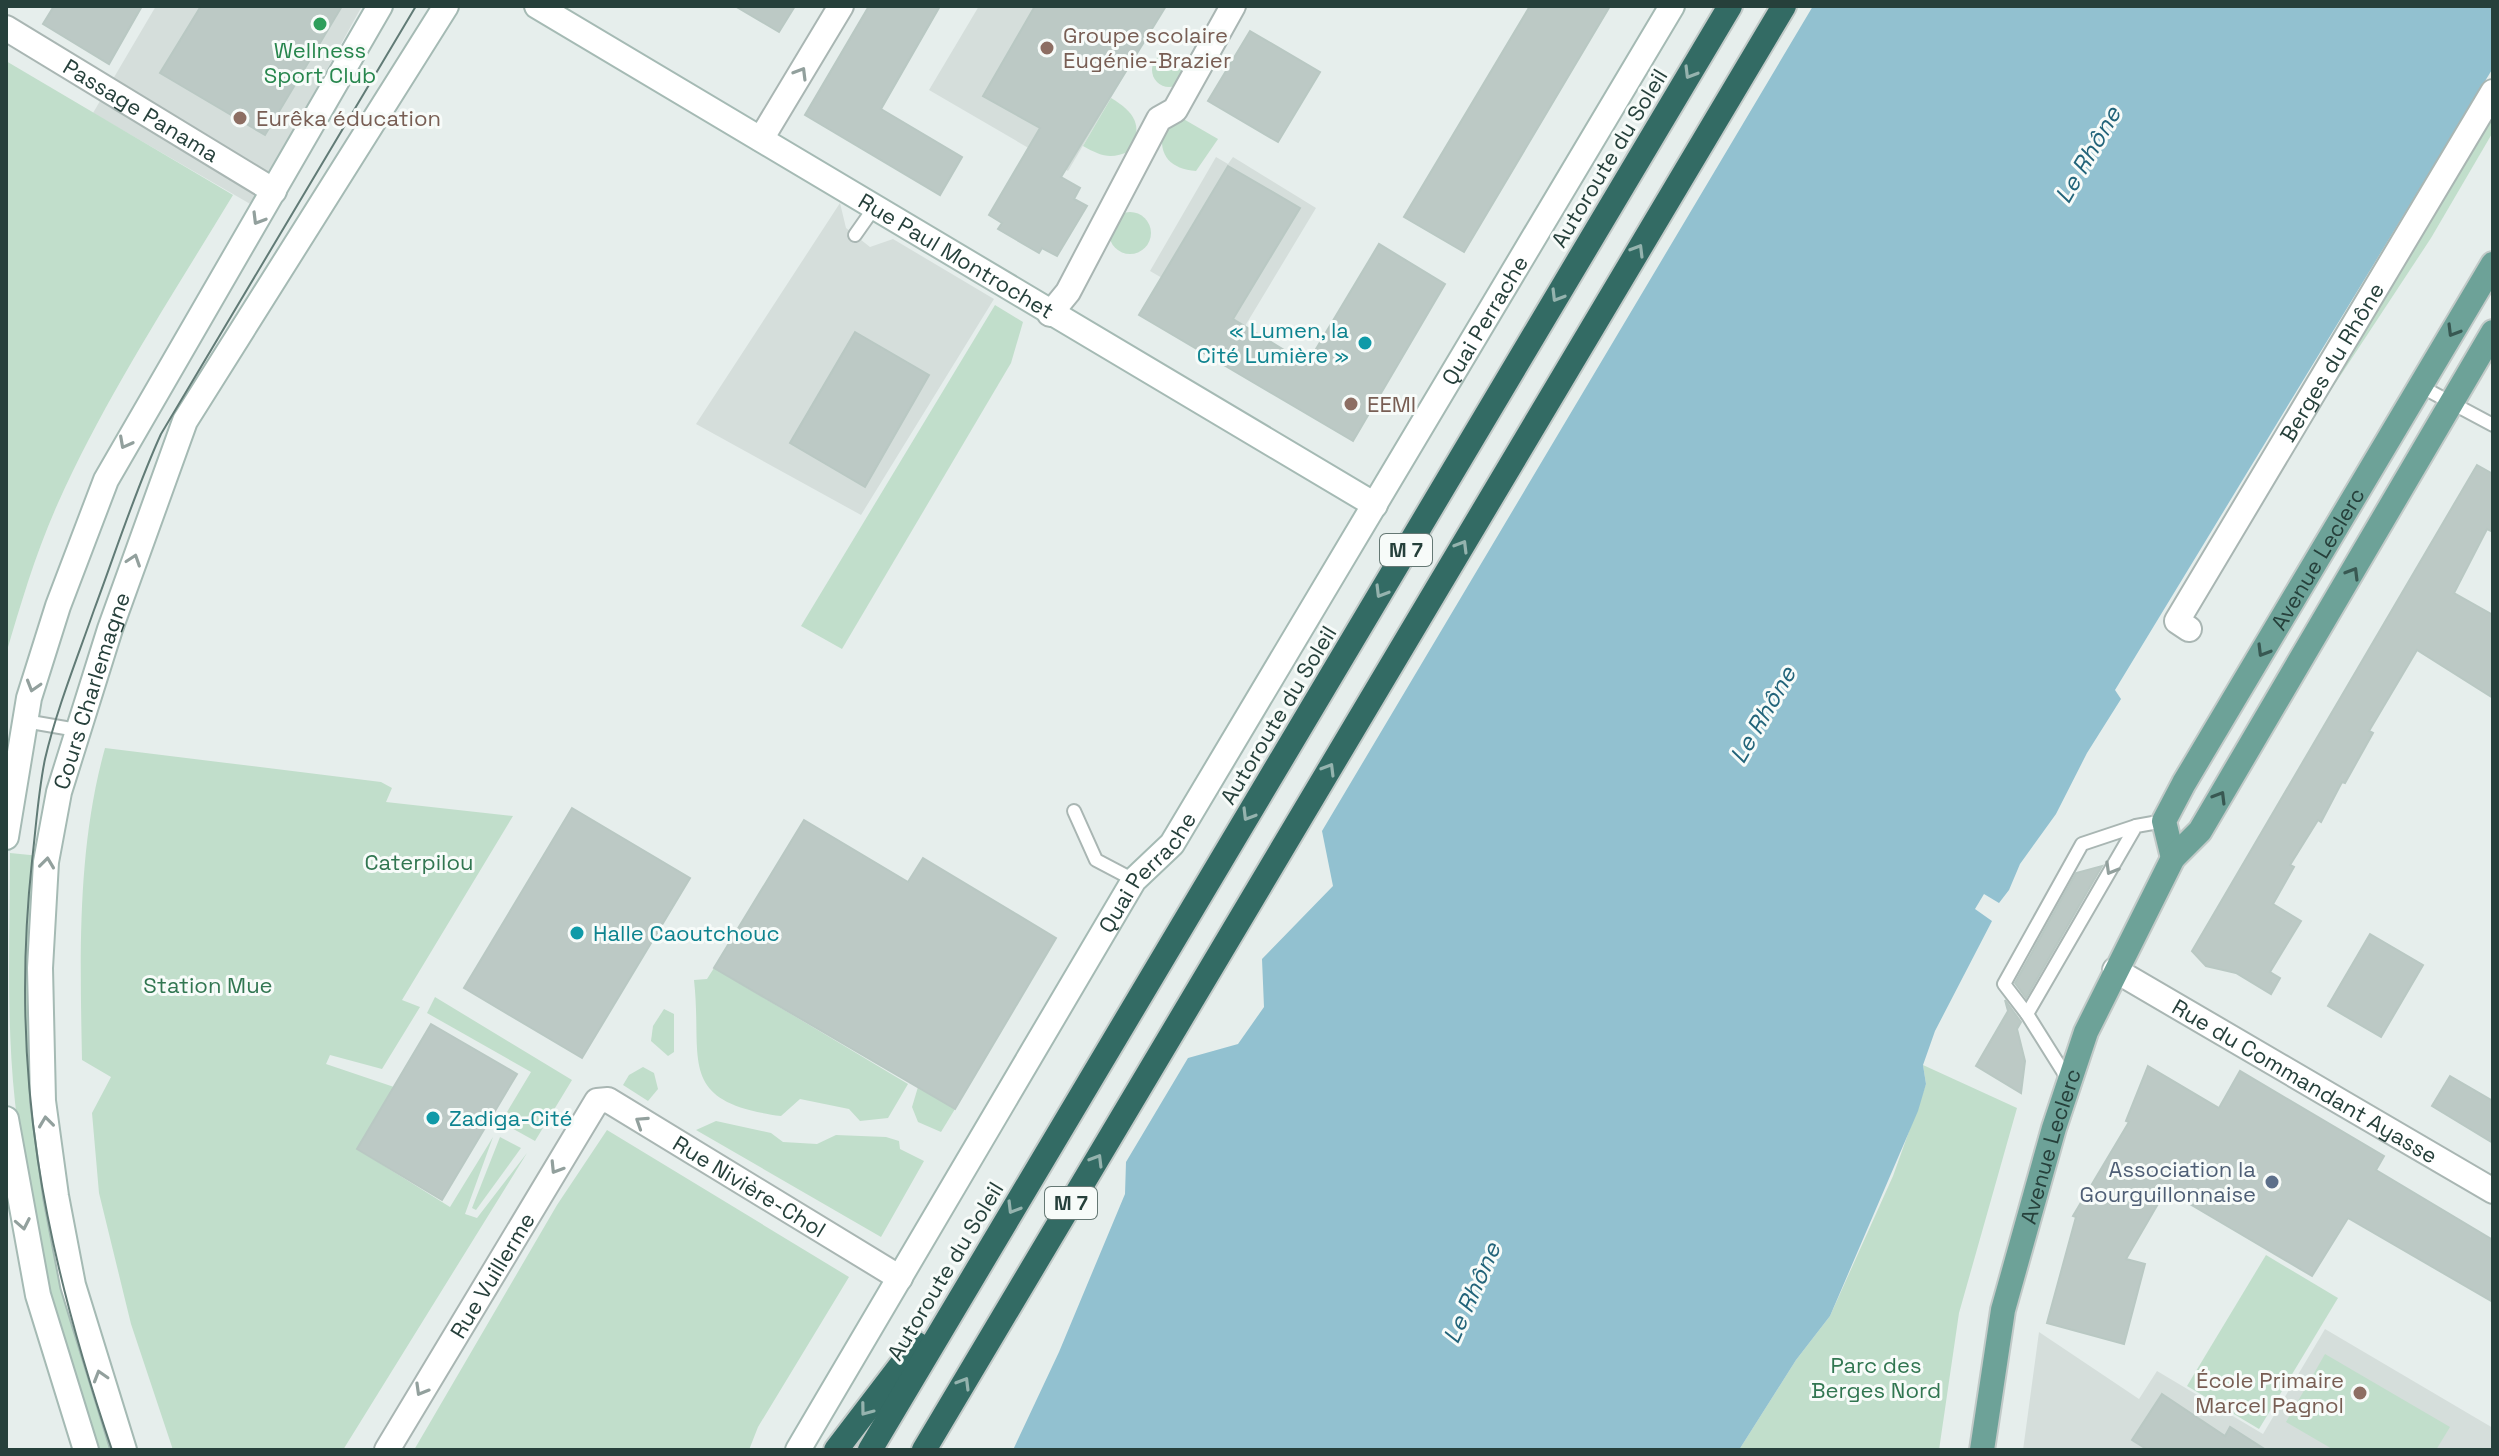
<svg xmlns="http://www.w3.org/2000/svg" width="2499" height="1456" font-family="'Space Grotesk',sans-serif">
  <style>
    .built { fill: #d5dedb }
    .green { fill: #c1decb }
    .water { fill: #92c1d0 }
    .building { fill: #bcc9c5; stroke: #b9c8c3; stroke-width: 2 }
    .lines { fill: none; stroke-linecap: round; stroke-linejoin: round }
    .lane-casing { stroke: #a9b6b3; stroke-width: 16 }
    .street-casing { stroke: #a9b6b3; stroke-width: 28 }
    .secondary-casing { stroke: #a5bab4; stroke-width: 28 }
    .primary-casing { stroke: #c2cac8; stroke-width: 28 }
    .highway-casing { stroke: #c2cac8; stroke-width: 28 }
    .lane { stroke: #fff; stroke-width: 12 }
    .street { stroke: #fff; stroke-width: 24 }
    .secondary { stroke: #fff; stroke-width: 24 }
    .primary { stroke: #6da298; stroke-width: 24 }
    .highway { stroke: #336b64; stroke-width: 24 }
    .tram { stroke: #617b76; stroke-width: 2 }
    .oneway { stroke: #92a09d }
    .oneway2 { stroke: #95b3ae }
    .oneway3 { stroke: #385852 }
    .leisure-dot { fill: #2e9e5b; stroke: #f7fbf9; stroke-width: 3 }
    .education-dot { fill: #8d6e63; stroke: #f7fbf9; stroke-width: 3 }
    .culture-dot { fill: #0f9aa8; stroke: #f7fbf9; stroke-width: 3 }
    .service-dot { fill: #5c6f8a; stroke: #f7fbf9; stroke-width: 3 }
    .labels { text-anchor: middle; stroke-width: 6; stroke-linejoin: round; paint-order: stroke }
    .shield { fill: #f7fbf9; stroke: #657874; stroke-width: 2 }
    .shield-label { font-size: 20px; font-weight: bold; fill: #26403b }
    .education-label { font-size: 22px; fill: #785e54; stroke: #f7fbf9; text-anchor: start }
    .leisure-label { font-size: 22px; fill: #27864d; stroke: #f7fbf9 }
    .street-label { font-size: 22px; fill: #26403b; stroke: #f7fbf9 }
    .culture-label { font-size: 22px; fill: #0d838f; stroke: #f7fbf9; text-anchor: start }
    .park-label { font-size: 22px; fill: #317651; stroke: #f7fbf9 }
    .service-label { font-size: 22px; fill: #4e5e75; stroke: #f7fbf9; text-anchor: end }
    .water-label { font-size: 24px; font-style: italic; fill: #22647a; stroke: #f7fbf9 }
  </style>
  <rect width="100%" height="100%" fill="#e6eeec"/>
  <g class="built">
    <path d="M156,6H362L252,205L93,113Z"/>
    <path d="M979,6H1165L1068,171L929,90Z"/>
    <path d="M1216,157L1228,164L1233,157L1316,208L1245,326L1150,271Z"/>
    <path d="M840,203L846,228L870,247L893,239L994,299L861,515L696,424Z"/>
    <path d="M2325,1329L2493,1428V1450H2023L2039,1332L2139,1399L2157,1371L2263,1434Z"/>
  </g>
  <g class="green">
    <circle cx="1169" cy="70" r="17"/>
    <path d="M6,61L233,195C172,296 106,396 58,503C36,552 21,603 6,654Z"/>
    <path d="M1111,98C1134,112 1144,125 1130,151C1110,160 1101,156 1083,146Z"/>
    <path d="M2493,102V132L2431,238L2298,440Z"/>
    <path d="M1180,117L1218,139L1196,171C1171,169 1158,156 1163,131Z"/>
    <circle cx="1130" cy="233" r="21"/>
    <path d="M995,305L1023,322L1011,363L842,649L801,626Z"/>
    <path d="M105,748L381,782L392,788L386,802L513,816L402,1000L420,1007L382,1069L330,1055L326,1064L394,1087L357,1149L450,1207L493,1137L465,1214L477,1218L527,1153L343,1450H173L131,1324L99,1193L92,1113L111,1077L82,1060C80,955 77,849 105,748Z"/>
    <path d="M10,853L40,856L34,1045L118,1450H96C61,1335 27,1222 15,1102C6,1019 10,935 10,853Z"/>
    <path d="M714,968L908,1084L888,1118L860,1121L849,1109L800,1099L781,1116C675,1102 703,1060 694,980L707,979Z"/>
    <path d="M435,997L572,1080L535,1141L501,1122L531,1072L427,1013Z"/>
    <path d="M664,1009L674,1014V1052L668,1056L651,1041L653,1026Z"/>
    <path d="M1923,1065L2017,1108L1959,1313L1939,1450H1739L1796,1360L1830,1316L1893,1176L1926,1084Z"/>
    <path d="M643,1067L654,1073L658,1089L648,1101L623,1085L629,1075Z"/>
    <path d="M918,1087L955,1109L941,1132L918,1122L912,1107Z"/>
    <path d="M716,1121L771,1133L783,1142L817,1144L836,1135L886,1137L899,1141L900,1149L924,1161L881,1237L696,1130Z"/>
    <path d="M607,1130L849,1277L758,1427L749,1450H414L557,1205Z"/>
    <path d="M500,1137L521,1148L476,1210L472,1208Z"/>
    <path d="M2266,1255L2338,1298L2259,1429L2187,1386Z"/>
    <path d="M2325,1354L2450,1427L2436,1450H2334L2286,1422Z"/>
  </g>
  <path class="water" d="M1813,6H2493V68L2115,690L2121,699L2087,753L2056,814L2020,864L2009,890L1999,903L1984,894L1975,909L1992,921L1935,1031L1923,1065L1926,1084L1918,1111L1830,1316L1796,1360L1739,1450H1013L1059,1352L1125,1194L1126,1162L1188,1058L1238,1044L1264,1007L1262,959L1333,886L1322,831Z"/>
  <g class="building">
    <path d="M54,6H142L109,64L43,24Z"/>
    <path d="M201,6H342L265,135L160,73Z"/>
    <path d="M735,6H795L779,32Z"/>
    <path d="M869,6H940L881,109L962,157L940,195L805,115Z"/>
    <path d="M1035,6H1166L1061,177L1080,188L1074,199L1087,206L1057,256L1042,248L1039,253L998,229L1002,223L989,215L1040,128L983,96Z"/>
    <path d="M1530,6H1610L1464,252L1404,217Z"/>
    <path d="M1250,31L1320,72L1278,142L1208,101Z"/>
    <path d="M1228,166L1300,208L1233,319L1307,364L1379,244L1445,284L1353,441L1139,315Z"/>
    <path d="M855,332L929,375L865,487L790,443Z"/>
    <path d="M2477,465L2493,474V532L2487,529L2454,593L2493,615V698L2417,650L2369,731L2373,733L2345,783L2342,782L2321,822L2318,820L2290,865L2294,867L2273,904L2301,921L2270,972L2280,978L2271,994L2236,973L2206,966L2192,951Z"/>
    <path d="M572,808L690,878L582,1058L464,988Z"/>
    <path d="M804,820L908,882L923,858L1056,938L955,1109L714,968Z"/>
    <path d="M2102,866L2026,998L2015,983L2076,873Z"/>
    <path d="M2370,934L2423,965L2381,1037L2328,1006Z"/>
    <path d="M2005,1000L2021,1022L2017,1029L2025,1061L2021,1093L1976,1066L2008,1011Z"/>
    <path d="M431,1024L517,1074L442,1200L357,1149Z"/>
    <path d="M2148,1066L2219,1108L2240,1071L2384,1156L2376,1170L2493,1240V1302L2348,1218L2312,1276L2166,1190L2126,1259L2145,1264L2124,1344L2047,1323L2076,1217L2073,1216L2129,1122L2126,1121Z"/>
    <path d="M2450,1076L2493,1101V1143L2432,1106Z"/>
    <path d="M2162,1394L2225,1436L2230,1427L2266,1450H2148L2132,1440Z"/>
  </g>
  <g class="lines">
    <defs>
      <g id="lane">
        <path d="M855,235L874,208"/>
        <path d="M2420,386L2493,425"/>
        <path d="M25,721L77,730"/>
        <path d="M1074,811L1096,860L1134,880"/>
        <path d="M2027,1014L2004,984L2082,844L2136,826"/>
        <path d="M2069,1081L2027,1014L2136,826L2164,821"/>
      </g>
      <g id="street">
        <path id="s1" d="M6,28L274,191"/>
        <path d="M761,139L841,6"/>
        <path d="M1050,314L1068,292L1159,119L1175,110L1233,6"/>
        <path id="s2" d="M2189,629L2177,621L2493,92"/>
        <path id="s3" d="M2115,970L2493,1191"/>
        <path id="s4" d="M387,1450L597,1101L608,1100L900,1278"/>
      </g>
      <g id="secondary">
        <path id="s5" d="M537,6L1375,505"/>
        <path d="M6,837L29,698L58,606L106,480L380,6"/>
        <path d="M6,1119L38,1295L86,1450"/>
        <path id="s6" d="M124,1450L73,1285L56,1196L43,1101L40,968L46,862L59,792L110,629L185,421L446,6"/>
        <path id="s7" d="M798,1450L1134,880L1172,844L1672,6"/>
      </g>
      <g id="primary">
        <path id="s8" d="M2173,858L2164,821L2184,783L2493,264"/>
        <path id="s9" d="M1982,1450L2003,1310L2054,1128L2086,1032L2173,858L2200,831L2493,332"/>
      </g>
      <g id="highway">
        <path d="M836,1450L917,1344"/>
        <path d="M870,1450L1730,6"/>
        <path d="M924,1450L1784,6"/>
      </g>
    </defs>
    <use href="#lane" class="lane-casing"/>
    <use href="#street" class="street-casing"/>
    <use href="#secondary" class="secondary-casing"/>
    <use href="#primary" class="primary-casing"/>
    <use href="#highway" class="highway-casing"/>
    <use href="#lane" class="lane"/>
    <use href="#street" class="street"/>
    <use href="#secondary" class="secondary"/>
    <use href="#primary" class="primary"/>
    <use href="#highway" class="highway"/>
    <path class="tram" d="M112,1450C44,1250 9,1074 32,861C36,828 38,793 45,759C57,708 77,659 94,610C116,551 135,491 161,434L416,6"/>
  </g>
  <defs><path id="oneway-chevron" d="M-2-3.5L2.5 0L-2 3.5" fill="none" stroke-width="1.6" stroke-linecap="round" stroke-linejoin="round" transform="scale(2)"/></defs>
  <g class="oneway">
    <use href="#oneway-chevron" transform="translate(801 73) rotate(-59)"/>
    <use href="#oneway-chevron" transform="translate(258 219) rotate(121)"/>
    <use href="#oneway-chevron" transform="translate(125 443) rotate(118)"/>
    <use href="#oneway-chevron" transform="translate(134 560) rotate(-71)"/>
    <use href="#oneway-chevron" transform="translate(33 686) rotate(107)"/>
    <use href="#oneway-chevron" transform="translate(47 863) rotate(-83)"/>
    <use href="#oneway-chevron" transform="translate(2111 869) rotate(120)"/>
    <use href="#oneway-chevron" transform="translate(46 1122) rotate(-97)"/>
    <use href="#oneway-chevron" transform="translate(641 1122) rotate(-147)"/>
    <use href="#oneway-chevron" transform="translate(556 1168) rotate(122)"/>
    <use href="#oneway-chevron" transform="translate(23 1224) rotate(79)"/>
    <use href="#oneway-chevron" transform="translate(100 1376) rotate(-107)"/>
    <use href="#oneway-chevron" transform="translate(421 1390) rotate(120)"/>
  </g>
  <g class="oneway2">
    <use href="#oneway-chevron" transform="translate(1690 73) rotate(121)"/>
    <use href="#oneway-chevron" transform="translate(1638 250) rotate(-59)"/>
    <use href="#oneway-chevron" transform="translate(1557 296) rotate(121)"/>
    <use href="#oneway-chevron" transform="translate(1462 546) rotate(-59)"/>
    <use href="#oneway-chevron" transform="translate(1381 592) rotate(121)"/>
    <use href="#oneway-chevron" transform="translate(1329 769) rotate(-59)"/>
    <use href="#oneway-chevron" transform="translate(1248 815) rotate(121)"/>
    <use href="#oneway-chevron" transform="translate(1097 1160) rotate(-59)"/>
    <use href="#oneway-chevron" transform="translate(1013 1208) rotate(121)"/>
    <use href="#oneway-chevron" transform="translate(964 1383) rotate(-59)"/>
    <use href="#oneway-chevron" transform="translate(866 1410) rotate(127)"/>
  </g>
  <g class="oneway3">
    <use href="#oneway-chevron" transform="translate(2453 331) rotate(121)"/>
    <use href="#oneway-chevron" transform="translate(2353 573) rotate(-59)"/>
    <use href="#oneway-chevron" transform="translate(2263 651) rotate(121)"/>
    <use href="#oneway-chevron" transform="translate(2220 797) rotate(-59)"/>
  </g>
  <circle class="leisure-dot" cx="320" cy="24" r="8"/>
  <g class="education-dot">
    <circle cx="1047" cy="48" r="8"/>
    <circle cx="240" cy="118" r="8"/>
    <circle cx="1351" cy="404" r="8"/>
    <circle cx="2360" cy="1393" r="8"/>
  </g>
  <g class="culture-dot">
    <circle cx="1365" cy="343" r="8"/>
    <circle cx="577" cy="933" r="8"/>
    <circle cx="433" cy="1118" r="8"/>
  </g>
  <circle class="service-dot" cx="2272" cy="1182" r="8"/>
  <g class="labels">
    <g class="shield">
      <rect x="1380" y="534" width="52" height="32" rx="6"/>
      <rect x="1045" y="1187" width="52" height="32" rx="6"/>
    </g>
    <g class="shield-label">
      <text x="1406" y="557">M 7</text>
      <text x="1071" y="1210">M 7</text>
    </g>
    <g class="education-label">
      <text x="1063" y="43">Groupe scolaire<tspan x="1063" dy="25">Eugénie-Brazier</tspan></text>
      <text x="256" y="126">Eurêka éducation</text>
      <text x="1367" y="412">EEMI</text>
      <text x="2344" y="1388" text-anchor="end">École Primaire<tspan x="2344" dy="25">Marcel Pagnol</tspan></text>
    </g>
    <g class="leisure-label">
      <text x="320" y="58">Wellness<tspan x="320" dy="25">Sport Club</tspan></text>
    </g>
    <g class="street-label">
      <text dy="8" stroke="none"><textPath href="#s1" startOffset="158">Passage Panama</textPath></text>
      <text transform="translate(1609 158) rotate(-59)" y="8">Autoroute du Soleil</text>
      <text dy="8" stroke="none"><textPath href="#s5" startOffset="488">Rue Paul Montrochet</textPath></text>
      <text dy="8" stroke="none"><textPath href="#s7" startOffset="1324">Quai Perrache</textPath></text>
      <text dy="8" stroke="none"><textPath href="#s2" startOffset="316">Berges du Rhône</textPath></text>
      <text dy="8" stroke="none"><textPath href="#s8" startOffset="342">Avenue Leclerc</textPath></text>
      <text dy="8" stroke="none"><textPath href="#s6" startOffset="776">Cours Charlemagne</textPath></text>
      <text transform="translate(1278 715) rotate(-59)" y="8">Autoroute du Soleil</text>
      <text dy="8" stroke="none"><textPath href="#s7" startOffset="676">Quai Perrache</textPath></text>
      <text dy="8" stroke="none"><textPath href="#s3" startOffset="220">Rue du Commandant Ayasse</textPath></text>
      <text dy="8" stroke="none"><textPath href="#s9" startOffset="312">Avenue Leclerc</textPath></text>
      <text dy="8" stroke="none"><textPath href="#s4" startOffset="584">Rue Nivière-Chol</textPath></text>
      <text transform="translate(945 1271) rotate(-59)" y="8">Autoroute du Soleil</text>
      <text dy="8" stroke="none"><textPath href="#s4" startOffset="204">Rue Vuillerme</textPath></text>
    </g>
    <g class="culture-label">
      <text x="1349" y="338" text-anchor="end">« Lumen, la<tspan x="1349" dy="25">Cité Lumière »</tspan></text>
      <text x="593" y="941">Halle Caoutchouc</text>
      <text x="449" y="1126">Zadiga-Cité</text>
    </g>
    <g class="park-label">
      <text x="419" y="870">Caterpilou</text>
      <text x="208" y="993">Station Mue</text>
      <text x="1876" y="1373">Parc des<tspan x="1876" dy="25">Berges Nord</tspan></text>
    </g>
    <g class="service-label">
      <text x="2256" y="1177">Association la<tspan x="2256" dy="25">Gourguillonnaise</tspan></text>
    </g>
    <g class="water-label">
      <text transform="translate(2088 155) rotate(-60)" y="8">Le Rhône</text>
      <text transform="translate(1763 715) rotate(-60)" y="8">Le Rhône</text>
      <text transform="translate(1472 1293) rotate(-66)" y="8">Le Rhône</text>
    </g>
  </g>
  <rect width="2499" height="1456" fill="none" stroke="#26403b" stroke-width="16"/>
</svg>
